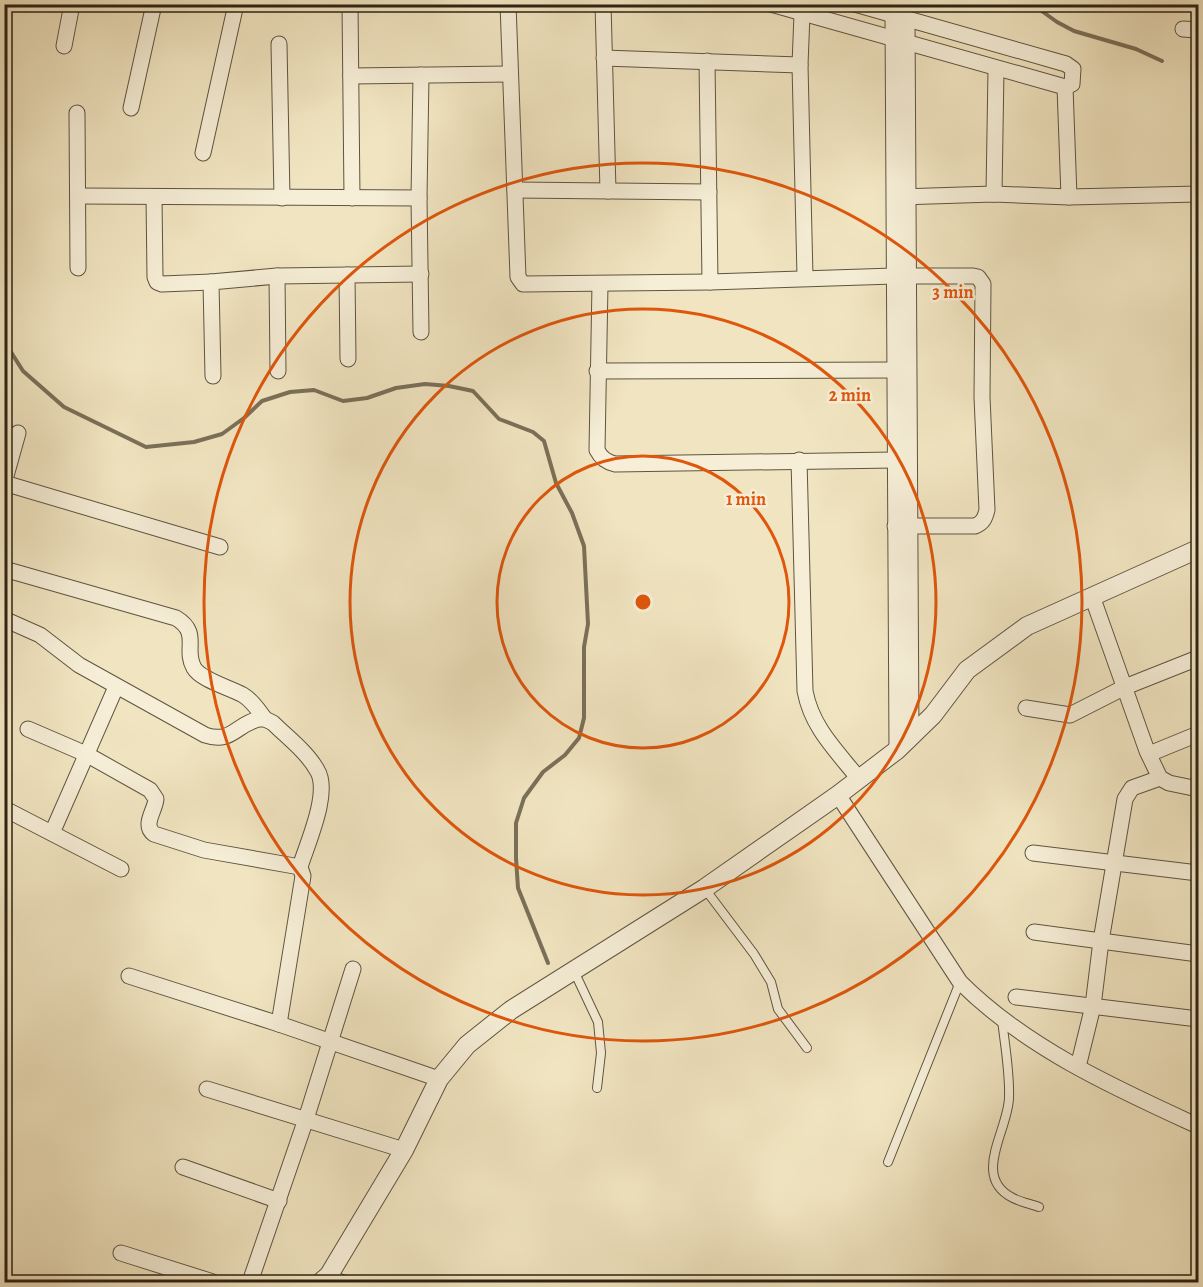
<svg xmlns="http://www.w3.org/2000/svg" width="1203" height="1287" font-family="Alegreya,serif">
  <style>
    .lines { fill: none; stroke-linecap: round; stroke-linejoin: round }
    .stream { stroke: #7a7059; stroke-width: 4 }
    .service-casing { stroke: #5e5440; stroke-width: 10 }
    .minor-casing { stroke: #5e5440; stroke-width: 17 }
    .tertiary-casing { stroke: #5e5440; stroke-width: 20 }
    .service { stroke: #f6eed7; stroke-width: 8 }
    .minor { stroke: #f6eed7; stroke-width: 15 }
    .tertiary { stroke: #f6eed7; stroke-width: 18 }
    .ring { fill: none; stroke: #df560c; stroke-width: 3 }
    .centre { fill: #df560c; stroke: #f6eed7; stroke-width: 3 }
    .ring-label { font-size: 18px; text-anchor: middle; font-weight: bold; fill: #df560c; stroke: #f6eed7; stroke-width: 5; stroke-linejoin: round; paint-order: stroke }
  </style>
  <rect width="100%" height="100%" fill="#f1e5c1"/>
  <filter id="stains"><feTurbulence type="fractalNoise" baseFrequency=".00333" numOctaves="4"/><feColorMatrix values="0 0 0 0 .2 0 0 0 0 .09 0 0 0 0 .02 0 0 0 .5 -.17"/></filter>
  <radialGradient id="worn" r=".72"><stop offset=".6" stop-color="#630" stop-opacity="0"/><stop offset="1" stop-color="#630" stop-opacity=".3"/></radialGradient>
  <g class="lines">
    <g class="stream">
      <path d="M1032,4L1057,22L1074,31L1136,49L1162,61"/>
      <path d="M4,341L23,371L64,407L146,447L194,442L222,434L244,418L262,401L290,392L314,390L343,401L367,398L396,388L425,384L449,386L473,391L499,419L533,432L544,441L556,483L572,513L584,546L588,624L584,647V718L579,738L565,755L543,772L524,798L516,823V858L518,888L548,963"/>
    </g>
    <defs>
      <g id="service">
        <path d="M705,889L754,954L771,982L778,1009L807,1048"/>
        <path d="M574,971L598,1022L601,1053L597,1088"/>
        <path d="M1002,1020C1005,1046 1010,1073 1009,1098C1008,1131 971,1177 1013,1198C1021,1202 1031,1204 1039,1207"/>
        <path d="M888,1162L960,982"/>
        <path d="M331,1275L351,1282"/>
      </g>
      <g id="minor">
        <path d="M350,4L352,198"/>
        <path d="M508,4L518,277L523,284L710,282L894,276H973L978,277L983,284L982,397L987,510C985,518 983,523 975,526H895"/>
        <path d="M603,4L608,191"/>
        <path d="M771,4L1065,87L1072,84L1073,69L1066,64L855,4"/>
        <path d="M802,14L800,65L805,277"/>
        <path d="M893,16L897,750"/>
        <path d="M907,19L911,737"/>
        <path d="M1183,29L1198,30"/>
        <path d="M279,44L282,198"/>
        <path d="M64,46L72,4"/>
        <path d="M604,58L800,65"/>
        <path d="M707,61L710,282"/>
        <path d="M351,76L509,74"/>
        <path d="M1065,87L1069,197"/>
        <path d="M131,108L154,4"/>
        <path d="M77,113L78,268"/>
        <path d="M203,153L236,4"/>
        <path d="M515,190L709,192"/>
        <path d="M994,194L996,69"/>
        <path d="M79,196L419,198"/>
        <path d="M154,197L155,277L157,282L162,284L211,282"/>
        <path d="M899,197L994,194L1069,197L1198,194"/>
        <path d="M347,275L348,359"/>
        <path d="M277,276L278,371"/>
        <path d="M600,284L597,450C601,458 606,462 615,464L895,460"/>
        <path d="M421,332L419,198L421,75"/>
        <path d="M597,371L895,370"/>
        <path d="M213,376L211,282L277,276L421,274"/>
        <path d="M18,433L4,483L220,547"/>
        <path d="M799,460L805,691C812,728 836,750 859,779"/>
        <path d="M4,569L176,618C201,633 183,649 194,668C201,680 231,688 243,695C253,701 258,710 265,719"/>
        <path d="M1092,596L1147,751L1160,778L1169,783L1198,789"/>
        <path d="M4,619L40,635L79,665L205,735C232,744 236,724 259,719H265L273,723C287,737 307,752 317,770C331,792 307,844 300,867"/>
        <path d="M1026,708L1070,715L1125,687L1198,658"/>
        <path d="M28,729L86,754L150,790L156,799C155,811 142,825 154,834L204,850L300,867L303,876L279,1024"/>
        <path d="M1149,754L1198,734"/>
        <path d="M838,795L960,982C1026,1048 1115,1088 1198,1126"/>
        <path d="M5,809L121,869"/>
        <path d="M52,833L116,687"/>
        <path d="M1033,853L1198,873"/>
        <path d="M1034,932L1198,954"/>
        <path d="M129,976L279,1024L439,1079"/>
        <path d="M1016,997L1198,1019"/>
        <path d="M1078,1067L1093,1006L1101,941L1125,799L1132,788L1160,778"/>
        <path d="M207,1089L404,1150"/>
        <path d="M183,1167L279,1201"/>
        <path d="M121,1253L213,1282"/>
        <path d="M250,1282L306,1119L353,969"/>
      </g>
      <path id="tertiary" d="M321,1282L329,1275L404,1150L439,1079L467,1045L511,1010L705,888L838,795L897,750L933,715L967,670L1027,626L1198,549"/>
    </defs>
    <use href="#service" class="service-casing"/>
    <use href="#minor" class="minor-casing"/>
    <use href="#tertiary" class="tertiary-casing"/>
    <use href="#service" class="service"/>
    <use href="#minor" class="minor"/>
    <use href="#tertiary" class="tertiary"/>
  </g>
  <g class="ring">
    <circle cx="643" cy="602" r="146"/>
    <circle cx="643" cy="602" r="293"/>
    <circle cx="643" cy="602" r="439"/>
  </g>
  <circle cx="643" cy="602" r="9" class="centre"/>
  <g class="ring-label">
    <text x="953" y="298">3 min</text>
    <text x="850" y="401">2 min</text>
    <text x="746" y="505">1 min</text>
  </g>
  <rect width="1203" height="1287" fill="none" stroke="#f1e5c1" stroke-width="24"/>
  <rect x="6" y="6" width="1191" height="1275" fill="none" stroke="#2d2315" stroke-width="3"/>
  <rect x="12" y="12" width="1179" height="1263" fill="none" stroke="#2d2315" stroke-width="1.5"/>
  <rect width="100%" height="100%" filter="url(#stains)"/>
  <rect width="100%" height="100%" fill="url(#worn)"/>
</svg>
